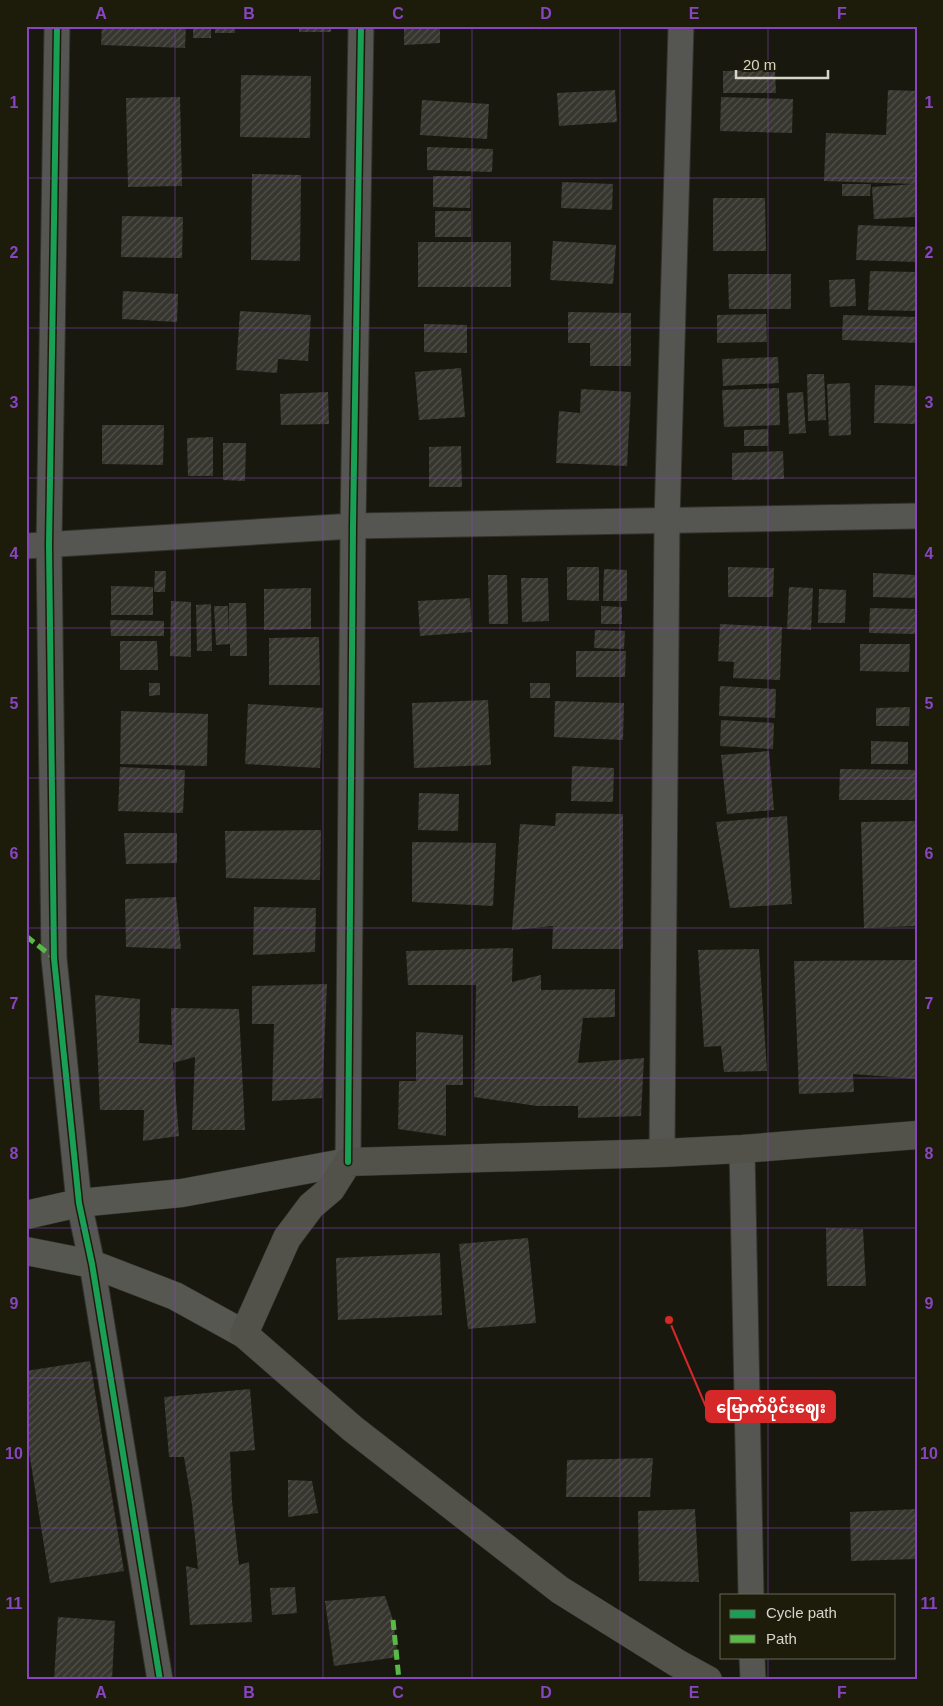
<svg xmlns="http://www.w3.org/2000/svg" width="943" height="1706" font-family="Arial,'Noto Sans Myanmar',sans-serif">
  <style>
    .building { fill: url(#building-hatch) }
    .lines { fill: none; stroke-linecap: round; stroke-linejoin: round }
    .street-casing { stroke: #32322a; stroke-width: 27 }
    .secondary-casing { stroke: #32322a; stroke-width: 29 }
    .highway-casing { stroke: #32322a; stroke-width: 29 }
    .street { stroke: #555551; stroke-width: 25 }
    .secondary { stroke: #575752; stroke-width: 28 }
    .highway { stroke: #52524b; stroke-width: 28 }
    .quiet { stroke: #58b947; stroke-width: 5; stroke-dasharray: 10 5; stroke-linecap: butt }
    .cycleway-casing { stroke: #1d1c0b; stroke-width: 9 }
    .cycleway { stroke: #1a9f57; stroke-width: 6 }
    .grid { fill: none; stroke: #8845c1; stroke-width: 1; stroke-opacity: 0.55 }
    .leader { fill: none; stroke: #d62828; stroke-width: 2 }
    .callout-dot { fill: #d62828; stroke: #1d1c0b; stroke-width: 2 }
    .callout { fill: #d62828; stroke: #d62828; stroke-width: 2 }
    .callout-label { font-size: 16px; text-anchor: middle; font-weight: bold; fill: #fff }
    .neatline { fill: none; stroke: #8845c1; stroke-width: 2 }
    .grid-label { font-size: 16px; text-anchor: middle; font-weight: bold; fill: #8845c1 }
  </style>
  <defs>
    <pattern id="building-hatch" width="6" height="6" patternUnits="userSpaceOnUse" patternTransform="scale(1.25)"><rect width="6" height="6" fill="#36352e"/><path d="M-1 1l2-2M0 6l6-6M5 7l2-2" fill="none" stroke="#52514b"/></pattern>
  </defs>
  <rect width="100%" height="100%" fill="#19180f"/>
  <g class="building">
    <path d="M102,26H186L185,48L101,45Z"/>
    <rect x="193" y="26" width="18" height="12"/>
    <rect x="215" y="26" width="20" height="7"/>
    <rect x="299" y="26" width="32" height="6"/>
    <path d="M404,26H440V43L404,45Z"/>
    <path d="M775,70L776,93H723V71Z"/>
    <path d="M241,75L311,76L310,138L240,137Z"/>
    <path d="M615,90L617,122L559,126L557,93Z"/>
    <path d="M888,90L917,91V217L874,219L872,187L914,184L824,181L826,133L886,135Z"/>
    <path d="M180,97L182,186L128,187L126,98Z"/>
    <path d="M721,97L793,99L792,133L720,131Z"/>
    <path d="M422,100L489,104L487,139L420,135Z"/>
    <path d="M427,147L493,149L492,172L427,170Z"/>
    <path d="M252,174L301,175L300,261L251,260Z"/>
    <path d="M433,176H471L470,208L433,207Z"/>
    <path d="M562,182L613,184L612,210L561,208Z"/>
    <path d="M842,184H871L870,196H842Z"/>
    <path d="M713,198H765L766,251H713Z"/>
    <rect x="435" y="211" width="36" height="26"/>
    <path d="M122,216L183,217L182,258L121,257Z"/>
    <path d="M858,225L917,227V262L856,260Z"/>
    <path d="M553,241L616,245L613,284L550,280Z"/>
    <rect x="418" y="242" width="93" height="45"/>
    <path d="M870,271L917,272V311L868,310Z"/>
    <path d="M728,274H791V309H729Z"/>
    <path d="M855,279L856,306L830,307L829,280Z"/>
    <path d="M123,291L178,294L177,322L122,319Z"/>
    <path d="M240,311L311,315L308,361L278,359L277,373L236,370Z"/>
    <path d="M568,312L631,313V366H590V343H568Z"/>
    <path d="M766,314L767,342L717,343V315Z"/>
    <path d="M843,315L917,317V343L842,340Z"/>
    <path d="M424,324L467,325V353L424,352Z"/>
    <path d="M778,357L779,383L723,386L722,359Z"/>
    <path d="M461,368L465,417L419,420L415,372Z"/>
    <path d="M807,374H824L826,420L808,421Z"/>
    <path d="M850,383L851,435L829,436L827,384Z"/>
    <path d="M875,385L917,386V424L874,423Z"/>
    <path d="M779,388L780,425L724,427L722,390Z"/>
    <path d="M581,389L631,392L627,466L556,463L559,411L580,413Z"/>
    <path d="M328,392L329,424L281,425L280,394Z"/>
    <path d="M803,392L806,433L789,434L787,393Z"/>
    <path d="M102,425H164L163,465L102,464Z"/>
    <path d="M768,429V446H744V430Z"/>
    <path d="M213,437V476H188L187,438Z"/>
    <path d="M223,443H246L245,481L223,480Z"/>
    <path d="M461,446L462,487H429V447Z"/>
    <path d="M783,451L784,479L732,480V453Z"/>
    <path d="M567,567H599V601L567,600Z"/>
    <path d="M728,567L774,568L773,597H728Z"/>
    <path d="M604,569L627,570V601H603Z"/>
    <path d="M155,571H166L165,592H154Z"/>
    <path d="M873,573L917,575V598L873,597Z"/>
    <path d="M488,575H507L508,624H489Z"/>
    <path d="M521,578H548L549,621L522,622Z"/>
    <path d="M111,586L153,587V615H111Z"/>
    <path d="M789,587L813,588L811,630L787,629Z"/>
    <path d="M311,588V629L264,630V589Z"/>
    <path d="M819,589L846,590L845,623H818Z"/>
    <path d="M470,598L472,632L420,636L418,601Z"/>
    <path d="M171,601L191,602V657L170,656Z"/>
    <path d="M229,603H246L247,656H230V644L216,645L214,606H228L229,638Z"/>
    <path d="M211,604L212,651H197L196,605Z"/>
    <path d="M601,606L622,607V624H601Z"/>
    <path d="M870,608L917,609V634L869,633Z"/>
    <path d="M110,620L164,621V636H111Z"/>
    <path d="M720,624L782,627L780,680L733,678L734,662L718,661Z"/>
    <path d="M595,630L625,631L624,649L594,648Z"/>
    <path d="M319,637L320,685H269V638Z"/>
    <path d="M120,641H157L158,670H120Z"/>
    <path d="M860,644H910L909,672L860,671Z"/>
    <path d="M576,651H626L625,677H576Z"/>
    <path d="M149,683H160V695L149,696Z"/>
    <rect x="530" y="683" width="20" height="15"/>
    <path d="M720,686L776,689L775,718L719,716Z"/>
    <path d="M488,700L491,765L414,768L412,703Z"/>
    <path d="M555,701L624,703L623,740L554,737Z"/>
    <path d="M248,704L323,708L320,768L245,764Z"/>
    <path d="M910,707L909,726H876V708Z"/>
    <path d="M121,711L208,714L207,766L120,764Z"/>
    <path d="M721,720L774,723L773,749L720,746Z"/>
    <path d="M871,741L908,742V764H871Z"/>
    <path d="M769,751L774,810L727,814L721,755Z"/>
    <path d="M572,766L614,768L613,802L571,801Z"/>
    <path d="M120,767L185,770L183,813L118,811Z"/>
    <path d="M840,769L917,770V800H839Z"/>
    <path d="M419,793L459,794L458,831L418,830Z"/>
    <path d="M556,813L623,814V949H552L553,926L512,930L520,824L555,826Z"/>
    <path d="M787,816L792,904L730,908L716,822Z"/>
    <path d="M917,821V926L864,928L861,822Z"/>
    <path d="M321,830L320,880L226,878L225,831Z"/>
    <path d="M124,833H177V863L126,864Z"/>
    <path d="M412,842L496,843L493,906L412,902Z"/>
    <path d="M176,897L181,949L126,947L125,899Z"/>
    <path d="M254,907L316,908L315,952L253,955Z"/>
    <path d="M513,948L512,982L541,975V990L615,989V1017L583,1018L578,1063L644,1058L641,1116L578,1118V1106H537L474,1097L476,985H408L406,951Z"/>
    <path d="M759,949L767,1071L724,1072L721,1046L704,1047L698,950Z"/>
    <path d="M917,960V1079L853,1074L854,1092L799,1094L794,961Z"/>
    <path d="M327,984L322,1098L272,1101L274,1024H252V986Z"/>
    <path d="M95,995L140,999L139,1043L172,1045L171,1008L239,1009L245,1130H192L195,1057L173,1063L179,1136L143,1141L144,1110H100Z"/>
    <path d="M416,1032L463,1035V1085H446V1136L398,1129L399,1081H416Z"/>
    <path d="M826,1228L863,1229L866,1286H827Z"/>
    <path d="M528,1238L536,1323L468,1329L459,1244Z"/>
    <path d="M440,1253L442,1315L338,1320L336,1258Z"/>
    <path d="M90,1361L124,1571L50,1583L26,1433V1371Z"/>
    <path d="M250,1389L255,1450L230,1452L232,1501L239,1565L249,1562L252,1622L190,1625L186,1566L198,1569L192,1505L184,1457H169L164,1397Z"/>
    <path d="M653,1458L650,1497H566L567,1460Z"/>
    <path d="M288,1480L312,1481L318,1513L288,1517Z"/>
    <path d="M695,1509L699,1582L639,1581L638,1511Z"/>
    <path d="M917,1509V1559L851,1561L850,1512Z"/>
    <path d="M295,1587L297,1613L272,1615L270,1588Z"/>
    <path d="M385,1596L393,1620L398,1657L334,1666L325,1601Z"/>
    <path d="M58,1617L115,1621L112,1680H54Z"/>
  </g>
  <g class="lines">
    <defs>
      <g id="street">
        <path d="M57,26L49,545L54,958L79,1203L92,1264L160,1680"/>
        <path d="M26,546L353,526L917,516"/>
        <path d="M742,1149L751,1595"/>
        <path d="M662,1153L667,521L681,26"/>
        <path d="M348,1162L353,526L361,26"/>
        <path d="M752,1657L753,1680"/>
      </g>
      <g id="secondary">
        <path d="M26,1215L79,1203L182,1193L348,1162"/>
        <path d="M26,1251L92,1264L175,1296L244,1334"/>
      </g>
      <path id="highway" d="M708,1680L677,1663L560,1590L353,1429L244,1334L287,1238L311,1206L331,1189L348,1162L662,1153L742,1149L917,1135"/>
    </defs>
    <use href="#street" class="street-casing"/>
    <use href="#secondary" class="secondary-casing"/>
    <use href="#highway" class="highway-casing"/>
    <use href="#street" class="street"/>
    <use href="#secondary" class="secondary"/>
    <use href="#highway" class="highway"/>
    <g class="quiet">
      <path d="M26,936L54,958"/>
      <path d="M393,1620L399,1680"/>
    </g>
    <defs>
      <g id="cycleway">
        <path d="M57,26L49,545L54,958L79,1203L92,1264L160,1680"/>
        <path d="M348,1162L353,526L361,26"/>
      </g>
    </defs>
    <use href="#cycleway" class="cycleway-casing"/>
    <use href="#cycleway" class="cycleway"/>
  </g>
  <path class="grid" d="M175,26V1680M323,26V1680M472,26V1680M620,26V1680M768,26V1595M26,178H917M26,328H917M26,478H917M26,628H917M26,778H917M26,928H917M26,1078H917M26,1228H917M26,1378H917M26,1528H917M768,1657V1680"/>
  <path class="leader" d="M669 1320L706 1407"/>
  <circle class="callout-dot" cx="669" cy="1320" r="5"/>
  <rect class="callout" x="706" y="1391" width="129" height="31" rx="5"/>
  <g class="callout-label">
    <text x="771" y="1413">မြောက်ပိုင်းဈေး</text>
  </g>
  <rect width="943" height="1706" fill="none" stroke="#1d1c0b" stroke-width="55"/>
  <rect x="720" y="1594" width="175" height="65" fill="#1d1c0b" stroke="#676657"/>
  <rect x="730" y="1610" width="25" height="8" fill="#1a9f57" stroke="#676657"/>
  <text x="766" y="1618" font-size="15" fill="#d5d5ca">Cycle path</text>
  <rect x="730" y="1635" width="25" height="8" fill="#58b947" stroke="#676657"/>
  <text x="766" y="1644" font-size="15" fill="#d5d5ca">Path</text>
  <path d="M736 70v8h92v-8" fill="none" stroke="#d5d5ca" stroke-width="2.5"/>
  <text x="743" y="70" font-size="15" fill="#d5d5ca" stroke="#1d1c0b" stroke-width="4" paint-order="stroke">20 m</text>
  <rect x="28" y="28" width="888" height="1650" class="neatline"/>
  <g class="grid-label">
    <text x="101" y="19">A</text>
    <text x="249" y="19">B</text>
    <text x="398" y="19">C</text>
    <text x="546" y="19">D</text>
    <text x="694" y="19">E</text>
    <text x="842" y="19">F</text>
    <text x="14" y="108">1</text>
    <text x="929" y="108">1</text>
    <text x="14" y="258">2</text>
    <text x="929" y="258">2</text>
    <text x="14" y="408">3</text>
    <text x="929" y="408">3</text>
    <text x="14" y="559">4</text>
    <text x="929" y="559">4</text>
    <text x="14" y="709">5</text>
    <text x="929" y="709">5</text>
    <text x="14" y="859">6</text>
    <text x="929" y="859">6</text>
    <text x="14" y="1009">7</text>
    <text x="929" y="1009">7</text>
    <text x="14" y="1159">8</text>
    <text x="929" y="1159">8</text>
    <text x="14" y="1309">9</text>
    <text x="929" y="1309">9</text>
    <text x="14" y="1459">10</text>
    <text x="929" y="1459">10</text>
    <text x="14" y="1609">11</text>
    <text x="929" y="1609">11</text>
    <text x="101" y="1698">A</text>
    <text x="249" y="1698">B</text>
    <text x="398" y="1698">C</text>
    <text x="546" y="1698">D</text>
    <text x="694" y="1698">E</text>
    <text x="842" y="1698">F</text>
  </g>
</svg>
